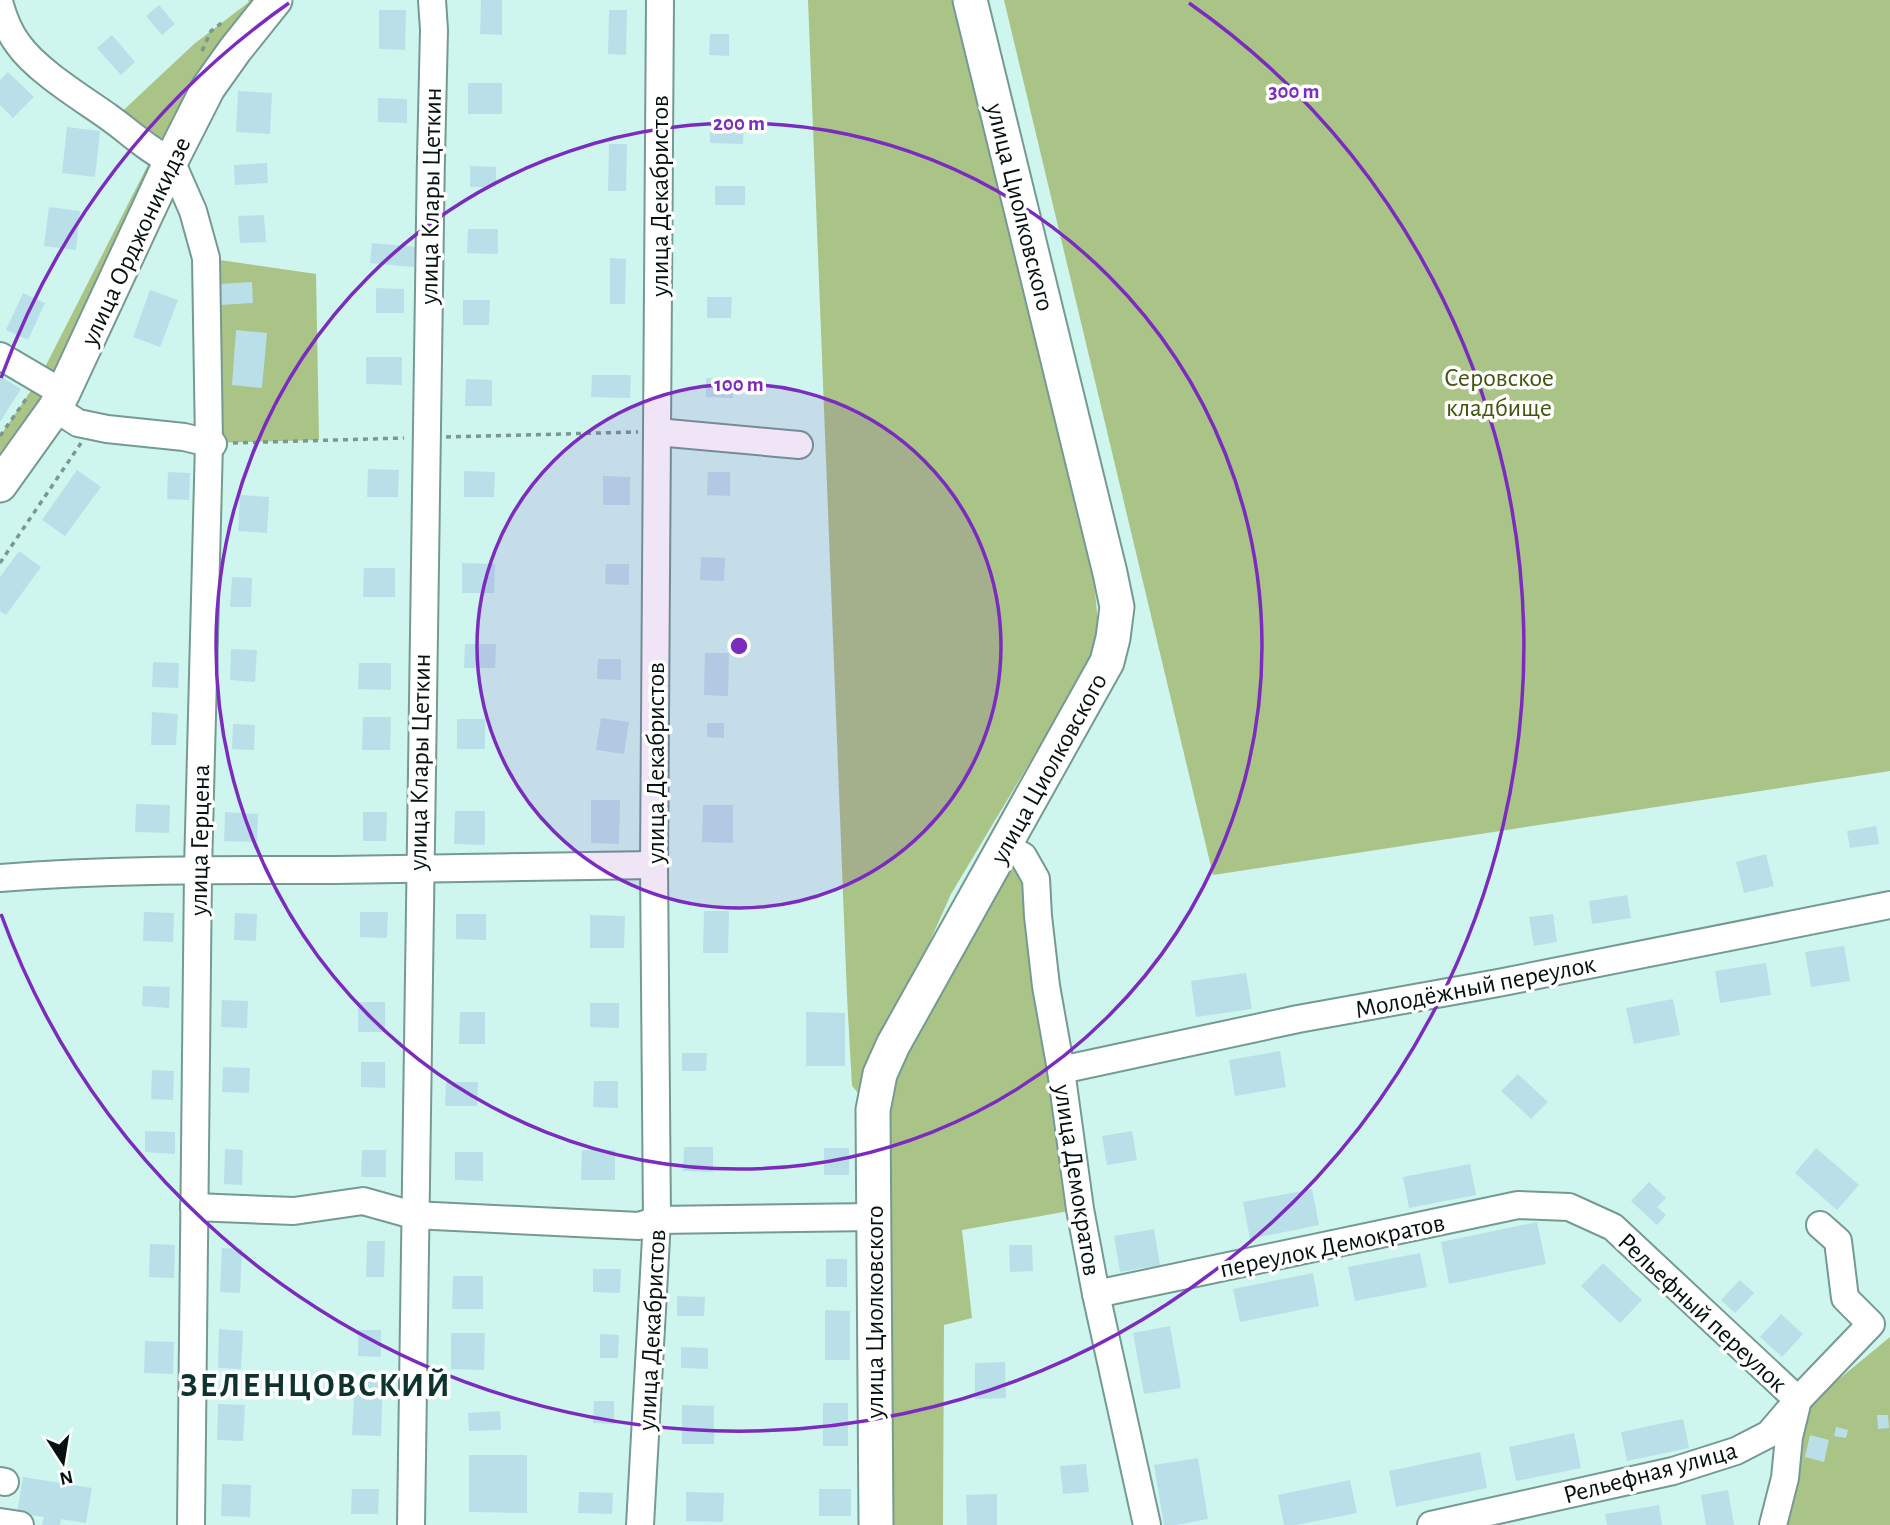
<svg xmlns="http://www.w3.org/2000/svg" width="1890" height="1525" font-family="'Alegreya Sans',sans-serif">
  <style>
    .green { fill: #aac386 }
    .building { fill: #b9e0e8 }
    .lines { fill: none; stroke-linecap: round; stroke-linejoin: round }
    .minor-casing { stroke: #759a93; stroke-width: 30 }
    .major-casing { stroke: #759a93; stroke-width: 37 }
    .path { stroke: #7a9791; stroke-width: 3.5; stroke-dasharray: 5 5; stroke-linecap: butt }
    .minor { stroke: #fff; stroke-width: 26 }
    .major { stroke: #fff; stroke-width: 33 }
    .ring { fill: none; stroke: #7b2cbf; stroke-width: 3.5 }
    .labels { text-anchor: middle; stroke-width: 7; stroke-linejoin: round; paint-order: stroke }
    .street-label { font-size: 26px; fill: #04110f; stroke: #fff }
    .park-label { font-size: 26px; fill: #40570d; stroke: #fff }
    .district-label { font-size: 33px; font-weight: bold; letter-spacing: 2px; fill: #0e332d; stroke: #fff }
    .centre { fill: #7b2cbf; stroke: #fff; stroke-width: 3.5 }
    .ring-label { font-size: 21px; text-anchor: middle; font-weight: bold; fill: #7b2cbf; stroke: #fff; stroke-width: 7; stroke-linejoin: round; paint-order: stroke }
  </style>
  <rect width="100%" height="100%" fill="#cef6ee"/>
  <g class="green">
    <path d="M248,0H275L0,485V436L39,379L154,153L113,120L194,44L249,2Z"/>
    <path d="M808,0H956L1092,559L1100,645L951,894L861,1096L852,1086L847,996Z"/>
    <path d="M1004,0H1890V771L1213,875Z"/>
    <path d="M206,258L316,274L319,440L209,443Z"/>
    <path d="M1004,846L1023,856L1080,1209L962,1230L972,1318L944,1325L943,1525H876L873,1110Z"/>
    <path d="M1890,1337V1525H1776L1810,1403Z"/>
  </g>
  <g class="building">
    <path d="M481,0H502V35L480,34Z"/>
    <path d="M159,5L175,24L162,35L146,16Z"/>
    <path d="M379,10H406L405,50L379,49Z"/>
    <path d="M609,10H627L626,55L608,54Z"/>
    <path d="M710,34H729V56L709,55Z"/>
    <path d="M112,35L135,62L121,75L97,48Z"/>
    <path d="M8,72L34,97L13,118L0,105V80Z"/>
    <rect x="468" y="83" width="34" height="31"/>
    <path d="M238,91L272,93L270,134L236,132Z"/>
    <path d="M378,98L407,99V123L378,122Z"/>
    <path d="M710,123H744L743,144L710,143Z"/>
    <path d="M67,127L100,131L95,177L62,173Z"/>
    <path d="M609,144H627L626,191H608Z"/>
    <path d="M267,163L268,183L235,185L234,165Z"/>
    <path d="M470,166L496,167V187H470Z"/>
    <rect x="715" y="186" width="30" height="19"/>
    <path d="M49,207L80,211L76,250L44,246Z"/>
    <path d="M264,215L266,242L240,243L238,216Z"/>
    <path d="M468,229H498V254L467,253Z"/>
    <path d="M372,243L416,247L414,267L370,263Z"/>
    <path d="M610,258L626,259L625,304H610Z"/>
    <path d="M252,282L253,303L220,305L219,284Z"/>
    <path d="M376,288L404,289V313H376Z"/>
    <path d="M150,290L178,300L160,347L133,337Z"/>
    <path d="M23,293L45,303L28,340L6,330Z"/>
    <path d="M707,297H732L731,318H707Z"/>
    <path d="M463,300H490L489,325H463Z"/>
    <path d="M236,330L267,333L262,388L232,385Z"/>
    <path d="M366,357H402V385L366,384Z"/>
    <path d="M592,375H631L630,398L591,397Z"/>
    <path d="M0,376L21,389L0,422Z"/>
    <path d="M706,378H734L733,398L706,397Z"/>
    <path d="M466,379L492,380V406H465Z"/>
    <path d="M368,469L399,470L398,497H367Z"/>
    <path d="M77,470L101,487L65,536L42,520Z"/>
    <path d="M464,471L495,472L494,497H464Z"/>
    <path d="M168,472L190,473L189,500L167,499Z"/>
    <path d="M708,472H730V496L707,495Z"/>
    <path d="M603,476L630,477V505H603Z"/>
    <path d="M240,495L269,497L267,533L238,531Z"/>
    <path d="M19,551L41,567L6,615L0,611V577Z"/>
    <path d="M701,557L725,558L724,581L700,580Z"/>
    <path d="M462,563L495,564L494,593H462Z"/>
    <path d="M606,564H629V585L605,584Z"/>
    <path d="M364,568H395V597H363Z"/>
    <path d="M232,577L252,578L251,607H230Z"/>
    <path d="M465,644H496L495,668H464Z"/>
    <path d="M231,649L257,650L255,682L230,680Z"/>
    <path d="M705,653H729L728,696L704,695Z"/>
    <path d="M598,659H621V680L597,679Z"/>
    <path d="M153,662L179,663L178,688L152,687Z"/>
    <path d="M359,663H391V690L358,689Z"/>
    <path d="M152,712L178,714L176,745H151Z"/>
    <path d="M363,717H391L390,750H362Z"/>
    <path d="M601,718L629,722L624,754L596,750Z"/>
    <rect x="457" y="719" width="28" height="30"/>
    <path d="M707,723H724V738L707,737Z"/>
    <path d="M233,724L255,725L254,750L232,749Z"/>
    <path d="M591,800H620L619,844L591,843Z"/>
    <path d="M136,804L170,805L169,833L135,832Z"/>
    <path d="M703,805H733V843L702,842Z"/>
    <path d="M455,811H485V845L454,844Z"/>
    <path d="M225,812L258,814L257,842L224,841Z"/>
    <path d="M363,812H387L386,841H363Z"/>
    <path d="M1876,826L1879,844L1850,848L1847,831Z"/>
    <path d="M1766,854L1774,886L1744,893L1736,862Z"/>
    <path d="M1627,895L1631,918L1592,924L1589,901Z"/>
    <path d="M704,911H729L728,953H703Z"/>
    <path d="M144,912L174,913L173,942L143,941Z"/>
    <path d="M360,912H388L387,938L360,937Z"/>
    <path d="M235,913L257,914L256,941L234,940Z"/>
    <path d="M456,914H486V940L456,939Z"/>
    <path d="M1553,914L1557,942L1534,946L1529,917Z"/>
    <path d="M590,915L625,916L624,948H590Z"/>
    <path d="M1844,946L1850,981L1811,987L1805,952Z"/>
    <path d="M1766,963L1771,995L1720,1003L1715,971Z"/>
    <path d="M1246,973L1252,1009L1196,1017L1191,981Z"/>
    <path d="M143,986L170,987L169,1008L142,1006Z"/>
    <path d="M1673,999L1680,1035L1634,1044L1626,1008Z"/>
    <path d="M222,1000L248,1001L247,1028L221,1027Z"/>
    <rect x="358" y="1002" width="27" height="30"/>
    <path d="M590,1003H619V1028L590,1027Z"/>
    <path d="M460,1012H485V1044H459Z"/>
    <path d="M806,1012L845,1013V1066H806Z"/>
    <path d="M1280,1051L1286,1087L1235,1096L1229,1060Z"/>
    <path d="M682,1053H707L706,1071H682Z"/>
    <path d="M361,1062H385V1088L361,1087Z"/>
    <path d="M223,1067L250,1068L249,1093L222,1092Z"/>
    <path d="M152,1070L174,1071L173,1100L151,1099Z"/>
    <path d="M1518,1074L1548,1102L1531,1119L1501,1091Z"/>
    <path d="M594,1081H618V1108L593,1107Z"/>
    <path d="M446,1082H478L477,1106H445Z"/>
    <path d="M145,1131L175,1132V1154L145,1152Z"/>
    <path d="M1132,1131L1137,1160L1107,1165L1102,1136Z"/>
    <path d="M684,1147H713V1172L683,1171Z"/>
    <rect x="824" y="1148" width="25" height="27"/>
    <path d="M1816,1148L1859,1185L1837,1210L1795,1173Z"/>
    <path d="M225,1149L243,1150L242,1185L224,1184Z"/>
    <path d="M362,1150H386V1177H361Z"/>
    <path d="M582,1150H615V1180H581Z"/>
    <path d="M455,1152H483V1181L455,1180Z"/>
    <path d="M1470,1164L1476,1195L1409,1208L1403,1177Z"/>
    <path d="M1649,1182L1666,1198L1657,1207L1666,1215L1657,1225L1631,1201Z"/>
    <path d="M1312,1189L1319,1225L1250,1239L1243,1202Z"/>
    <path d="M1537,1222L1546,1264L1449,1284L1441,1242Z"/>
    <path d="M1154,1229L1160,1265L1120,1272L1114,1236Z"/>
    <path d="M367,1241H385L384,1277H366Z"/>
    <path d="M150,1244L175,1245L174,1278L149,1277Z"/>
    <path d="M1009,1245H1032L1033,1271L1010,1272Z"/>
    <path d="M222,1248L242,1249L240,1293L220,1292Z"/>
    <path d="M1420,1253L1427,1287L1355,1301L1348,1267Z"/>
    <rect x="826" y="1259" width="21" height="28"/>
    <path d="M1603,1263L1642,1300L1620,1323L1581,1286Z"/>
    <path d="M593,1269H621L620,1293L593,1292Z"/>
    <path d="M1313,1273L1319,1306L1240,1322L1233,1289Z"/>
    <path d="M453,1276H483V1309H452Z"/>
    <path d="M1740,1280L1754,1293L1735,1313L1721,1300Z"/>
    <path d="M677,1296L705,1297L704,1316H677Z"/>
    <path d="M825,1310L850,1311V1360H825Z"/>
    <path d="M1781,1314L1803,1334L1782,1357L1760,1337Z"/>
    <path d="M1170,1326L1181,1388L1144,1394L1133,1333Z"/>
    <path d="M219,1329L243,1331L241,1369L218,1368Z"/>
    <path d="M358,1330H381V1357L358,1356Z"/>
    <path d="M451,1333H485L484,1370L451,1369Z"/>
    <path d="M600,1334L619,1335L618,1358H600Z"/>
    <path d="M145,1341L174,1342L173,1374L144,1373Z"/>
    <path d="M681,1347L708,1348V1369L681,1368Z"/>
    <path d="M1005,1362L1006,1398L975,1399V1363Z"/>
    <path d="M355,1378L383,1380L381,1436L352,1435Z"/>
    <path d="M594,1401H614V1424L593,1423Z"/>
    <rect x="823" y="1403" width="25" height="43"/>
    <path d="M218,1404L245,1405L243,1441L217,1440Z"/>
    <path d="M682,1405L714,1406V1444H682Z"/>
    <path d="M500,1411L501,1430L469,1431L468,1413Z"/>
    <path d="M1877,1415H1888L1889,1428L1878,1429Z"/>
    <path d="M1683,1419L1689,1448L1627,1461L1621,1432Z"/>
    <path d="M1836,1427L1848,1430L1846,1438L1834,1436Z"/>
    <path d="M1574,1433L1581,1468L1516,1481L1509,1447Z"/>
    <path d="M1810,1435L1829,1440L1824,1462L1805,1457Z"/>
    <path d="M1480,1452L1487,1488L1396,1507L1389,1471Z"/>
    <path d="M469,1455H527V1513L469,1512Z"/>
    <path d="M1198,1458L1208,1519L1176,1525H1164L1154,1465Z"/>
    <path d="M1086,1464L1089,1492L1063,1494L1060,1466Z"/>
    <path d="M23,1477L92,1488L86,1523L61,1519L60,1525H42L44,1517L17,1513Z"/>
    <path d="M1350,1480L1357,1513L1296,1525H1284L1278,1495Z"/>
    <path d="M222,1484L251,1485L250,1517L221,1516Z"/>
    <path d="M352,1489H379L378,1514H351Z"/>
    <rect x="819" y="1489" width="32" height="27"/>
    <path d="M1728,1490L1734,1525H1706L1701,1495Z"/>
    <path d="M579,1492L613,1493L612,1514L578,1513Z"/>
    <path d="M686,1492L724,1493L723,1522L686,1521Z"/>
    <path d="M997,1494V1525H967L966,1495Z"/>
    <path d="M1659,1505L1662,1525H1607L1605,1514Z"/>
  </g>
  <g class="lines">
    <defs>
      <g id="minor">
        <path d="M0,5C4,19 9,32 18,44C37,71 82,98 110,118C131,133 148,150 171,161L193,211L206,258L209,443L198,870L191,1525"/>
        <path d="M0,356L63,393"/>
        <path d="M55,408L78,423L107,429L184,437L213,444"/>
        <path d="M657,432L799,445"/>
        <path d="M1004,846L1023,856L1036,879L1038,916L1046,986L1061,1070L1080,1209L1096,1294L1147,1525"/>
        <path d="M0,878C111,869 223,870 335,870C441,869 547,867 654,865"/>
        <path d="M1061,1070L1298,1019L1498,983L1890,905"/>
        <path d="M194,1207L294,1211L363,1201L413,1215L639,1226L657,1220L873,1217"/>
        <path d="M1096,1294L1518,1205L1569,1207L1613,1227L1798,1400L1789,1437L1785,1478L1773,1525"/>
        <path d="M0,1481L5,1482"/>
        <path d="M0,1522L20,1525"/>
        <path d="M411,1525C414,1026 422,528 434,30L432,0"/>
        <path d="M640,1525L657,1220L654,865L660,0"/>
        <path d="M1431,1525L1673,1471L1736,1451L1769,1434L1798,1400L1871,1324L1845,1298L1838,1241L1820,1225"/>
      </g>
      <g id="major">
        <path d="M0,485L55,408L63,393L171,161L208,88L235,50L275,0"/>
        <path d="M876,1525L873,1110L880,1074L893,1045L1107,662L1113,638L1117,607L1110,573L970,0"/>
      </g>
    </defs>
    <use href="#minor" class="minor-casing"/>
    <use href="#major" class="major-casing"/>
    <g class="path">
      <path d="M202,51L211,31L224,21"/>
      <path d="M0,436L29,395"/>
      <path d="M446,437L638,432"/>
      <path d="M233,443L404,438"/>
      <path d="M0,563L81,443"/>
    </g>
    <use href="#minor" class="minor"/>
    <use href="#major" class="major"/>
  </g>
  <circle cx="739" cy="646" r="262" fill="#7b2cbf" fill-opacity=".12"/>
  <g class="ring">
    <circle cx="739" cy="646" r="262"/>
    <circle cx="739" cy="646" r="523"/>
    <path d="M1 378A785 785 0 0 1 289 3M1189 3A785 785 0 1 1 1 914"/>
  </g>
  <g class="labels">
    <g class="street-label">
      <text transform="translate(430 196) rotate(-89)" y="9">улица Клары Цеткин</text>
      <text transform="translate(659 196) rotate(-90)" y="9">улица Декабристов</text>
      <text transform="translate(1021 207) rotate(76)" y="9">улица Циолковского</text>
      <text transform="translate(135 241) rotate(-65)" y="9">улица Орджоникидзе</text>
      <text transform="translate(419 762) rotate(-89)" y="9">улица Клары Цеткин</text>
      <text transform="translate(655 763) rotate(-90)" y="9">улица Декабристов</text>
      <text transform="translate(1048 768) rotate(-61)" y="9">улица Циолковского</text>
      <text transform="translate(199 840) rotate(-89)" y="9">улица Герцена</text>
      <text transform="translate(1475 986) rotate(-11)" y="9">Молодёжный переулок</text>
      <text transform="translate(1078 1180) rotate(81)" y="9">улица Демократов</text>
      <text transform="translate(1332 1245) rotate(-12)" y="9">переулок Демократов</text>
      <text transform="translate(874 1312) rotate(-90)" y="9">улица Циолковского</text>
      <text transform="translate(1703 1312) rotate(43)" y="9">Рельефный переулок</text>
      <text transform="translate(651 1330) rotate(-87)" y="9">улица Декабристов</text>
      <text transform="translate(1650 1472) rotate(-15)" y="9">Рельефная улица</text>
    </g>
    <g class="park-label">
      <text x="1499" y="386">Серовское<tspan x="1499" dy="30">кладбище</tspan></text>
    </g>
    <g class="district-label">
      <text x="316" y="1396">ЗЕЛЕНЦОВСКИЙ</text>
    </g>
  </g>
  <circle cx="739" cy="646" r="10" class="centre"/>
  <g class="ring-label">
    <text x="1294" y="98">300 m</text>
    <text x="739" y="130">200 m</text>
    <text x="739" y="391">100 m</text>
  </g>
  <g transform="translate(63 1462) rotate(168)" stroke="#ffffff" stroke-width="5" paint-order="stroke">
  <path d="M0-5L12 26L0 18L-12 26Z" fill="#04110f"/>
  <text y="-10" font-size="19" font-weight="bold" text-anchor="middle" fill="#04110f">N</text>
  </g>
</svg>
